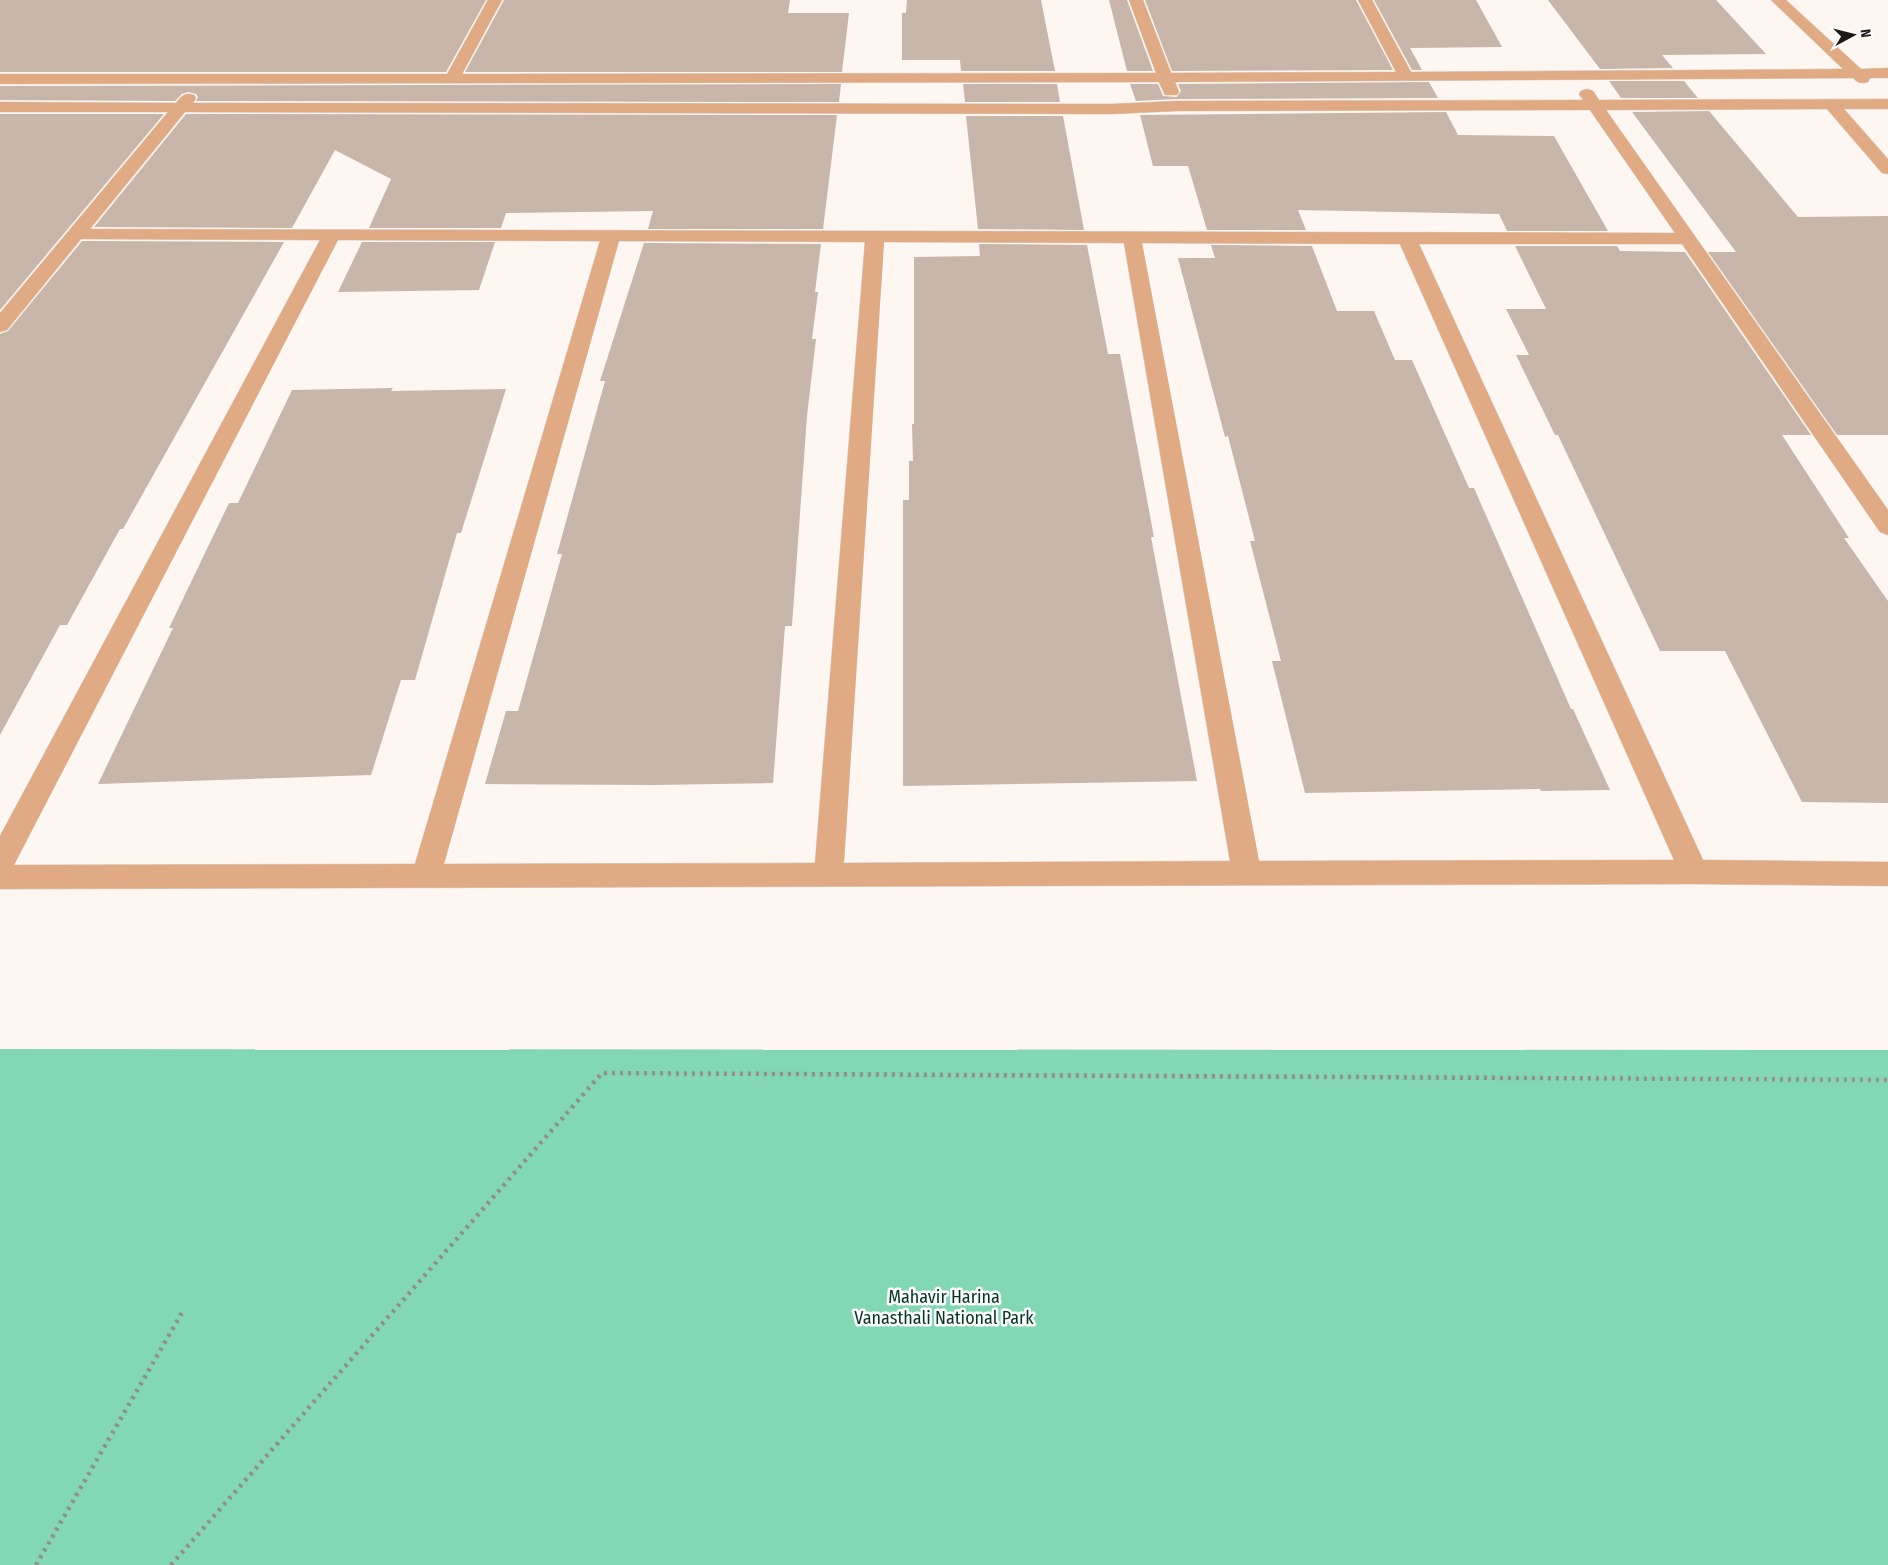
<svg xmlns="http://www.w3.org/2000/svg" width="1888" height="1565" font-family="'Fira Sans Condensed',sans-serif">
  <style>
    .green { fill: #82d8b3 }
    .building { fill: #c8b6aa }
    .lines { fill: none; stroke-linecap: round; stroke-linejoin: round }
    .street-casing { stroke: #dad3ce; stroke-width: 1 }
    .path { stroke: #948d88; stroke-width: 4.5; stroke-dasharray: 3 5; stroke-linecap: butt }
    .street { fill: #e0ab84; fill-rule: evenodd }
    .labels { text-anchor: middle; stroke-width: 5; stroke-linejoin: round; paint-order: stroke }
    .near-park-label { font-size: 18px; fill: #023524; stroke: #fff }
  </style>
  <rect width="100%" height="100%" fill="#fdf6f1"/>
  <path class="green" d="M0,1049L1888,1050V1565H0Z"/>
  <g class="building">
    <path d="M0,0H486L446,72H0Z"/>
    <path d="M504,0H790L788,13H849L842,72H465Z"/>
    <path d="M907,0H1041L1055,71H961L960,60H902V13H906Z"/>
    <path d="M1109,0H1127L1153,71H1127Z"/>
    <path d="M1145,0H1356L1393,70L1172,71Z"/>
    <path d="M1374,0H1476L1502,47L1410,48L1422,70H1412Z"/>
    <path d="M1548,0H1716L1766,54L1662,55L1673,68L1600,69Z"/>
    <path d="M1609,81H1684L1698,98H1621Z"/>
    <path d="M1429,82L1438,98L1177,99L1136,101L1130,84H1158L1163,96L1177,97L1181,91L1178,84Z"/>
    <path d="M841,84L839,102L196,101L198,97L196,94L188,92L182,94L175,101L0,100V86Z"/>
    <path d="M963,84H1057L1060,102H965Z"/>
    <path d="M1709,111L1798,217L1888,216V435H1837L1708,252H1736L1632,112Z"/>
    <path d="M1446,112L1458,135L1554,136L1608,231H1507L1499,214L1298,210L1306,230H1207L1188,166H1153L1140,115Z"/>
    <path d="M0,114H164L0,310Z"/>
    <path d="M186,114L837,115L823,229H648L653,211L506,213L501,228H369L391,179L335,150L292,228L94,227Z"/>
    <path d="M966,116H1063L1084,230L978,229Z"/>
    <path d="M82,241L284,242L123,529H120L67,625H60L0,735V334L8,331Z"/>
    <path d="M362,242H495L479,290L338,292Z"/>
    <path d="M644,243L821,244L815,292H818L812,339H816L807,416L792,626H785L773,783L654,785L485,784L506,711H518L562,554H557L605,381H600Z"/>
    <path d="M979,244L1087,245L1108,354H1120L1154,537H1151L1197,781L903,786V500H909V461H913L912,424H914V257L980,256Z"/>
    <path d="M1211,245L1312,246L1337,311H1374L1395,360H1412L1469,488H1474L1571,709H1573L1610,790L1541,791L1540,789L1305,793L1272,661H1281L1250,541H1255L1228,436L1225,437L1178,258H1215Z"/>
    <path d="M1515,246H1617L1620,251L1685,252L1811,435H1782L1849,538H1844L1888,601V803L1802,802L1725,651H1660L1558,435H1555L1516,355H1529L1506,309H1546Z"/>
    <path d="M393,388L391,391L506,389L461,533H457L415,680H401L371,775L98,784L173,628H169L229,503H238L292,390Z"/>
  </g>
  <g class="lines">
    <defs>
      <g id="street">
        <path d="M488,0H502L462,74L1156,73L1129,0H1143L1171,73L1396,72L1358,0H1372L1411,72L1843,69L1771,0H1786L1861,69L1888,68V78H1870L1868,82C1861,84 1858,83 1853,78L1175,82L1179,92L1177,95H1165L1159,82L0,84V74H447Z"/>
        <path d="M1587,89L1593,91L1599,100L1888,99V109H1844L1888,159V174L1882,173L1827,109L1606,110L1888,510V535L1880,532L1682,244H1419L1703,860L1888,862V886L1694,884L0,889V836L320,240L81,239L7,330L0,332V313L168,112H0V102L176,103C182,96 184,92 194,95L196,98L193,103L1111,104L1177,101L1583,100L1579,94L1581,91ZM1590,110L1675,233L90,229L185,112L1111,114L1177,111ZM338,240L600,241L415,864L14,865ZM619,241L865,242L815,863L444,864ZM884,242L1124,243L1230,861L844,863ZM1142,243L1400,244L1674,860L1259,861Z"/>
      </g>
    </defs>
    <use href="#street" class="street-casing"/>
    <g class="path">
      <path d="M36,1565L183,1311"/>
      <path d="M171,1565L602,1073L1888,1080"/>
    </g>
    <use href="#street" class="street"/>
  </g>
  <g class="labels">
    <g class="near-park-label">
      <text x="944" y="1303">Mahavir Harina<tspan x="944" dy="21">Vanasthali National Park</tspan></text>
    </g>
  </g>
  <g transform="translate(1853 35) rotate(83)" stroke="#ffffff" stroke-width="4" paint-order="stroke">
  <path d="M0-4L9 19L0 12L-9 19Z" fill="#201a16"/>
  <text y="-8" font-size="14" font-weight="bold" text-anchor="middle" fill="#201a16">N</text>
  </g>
</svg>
